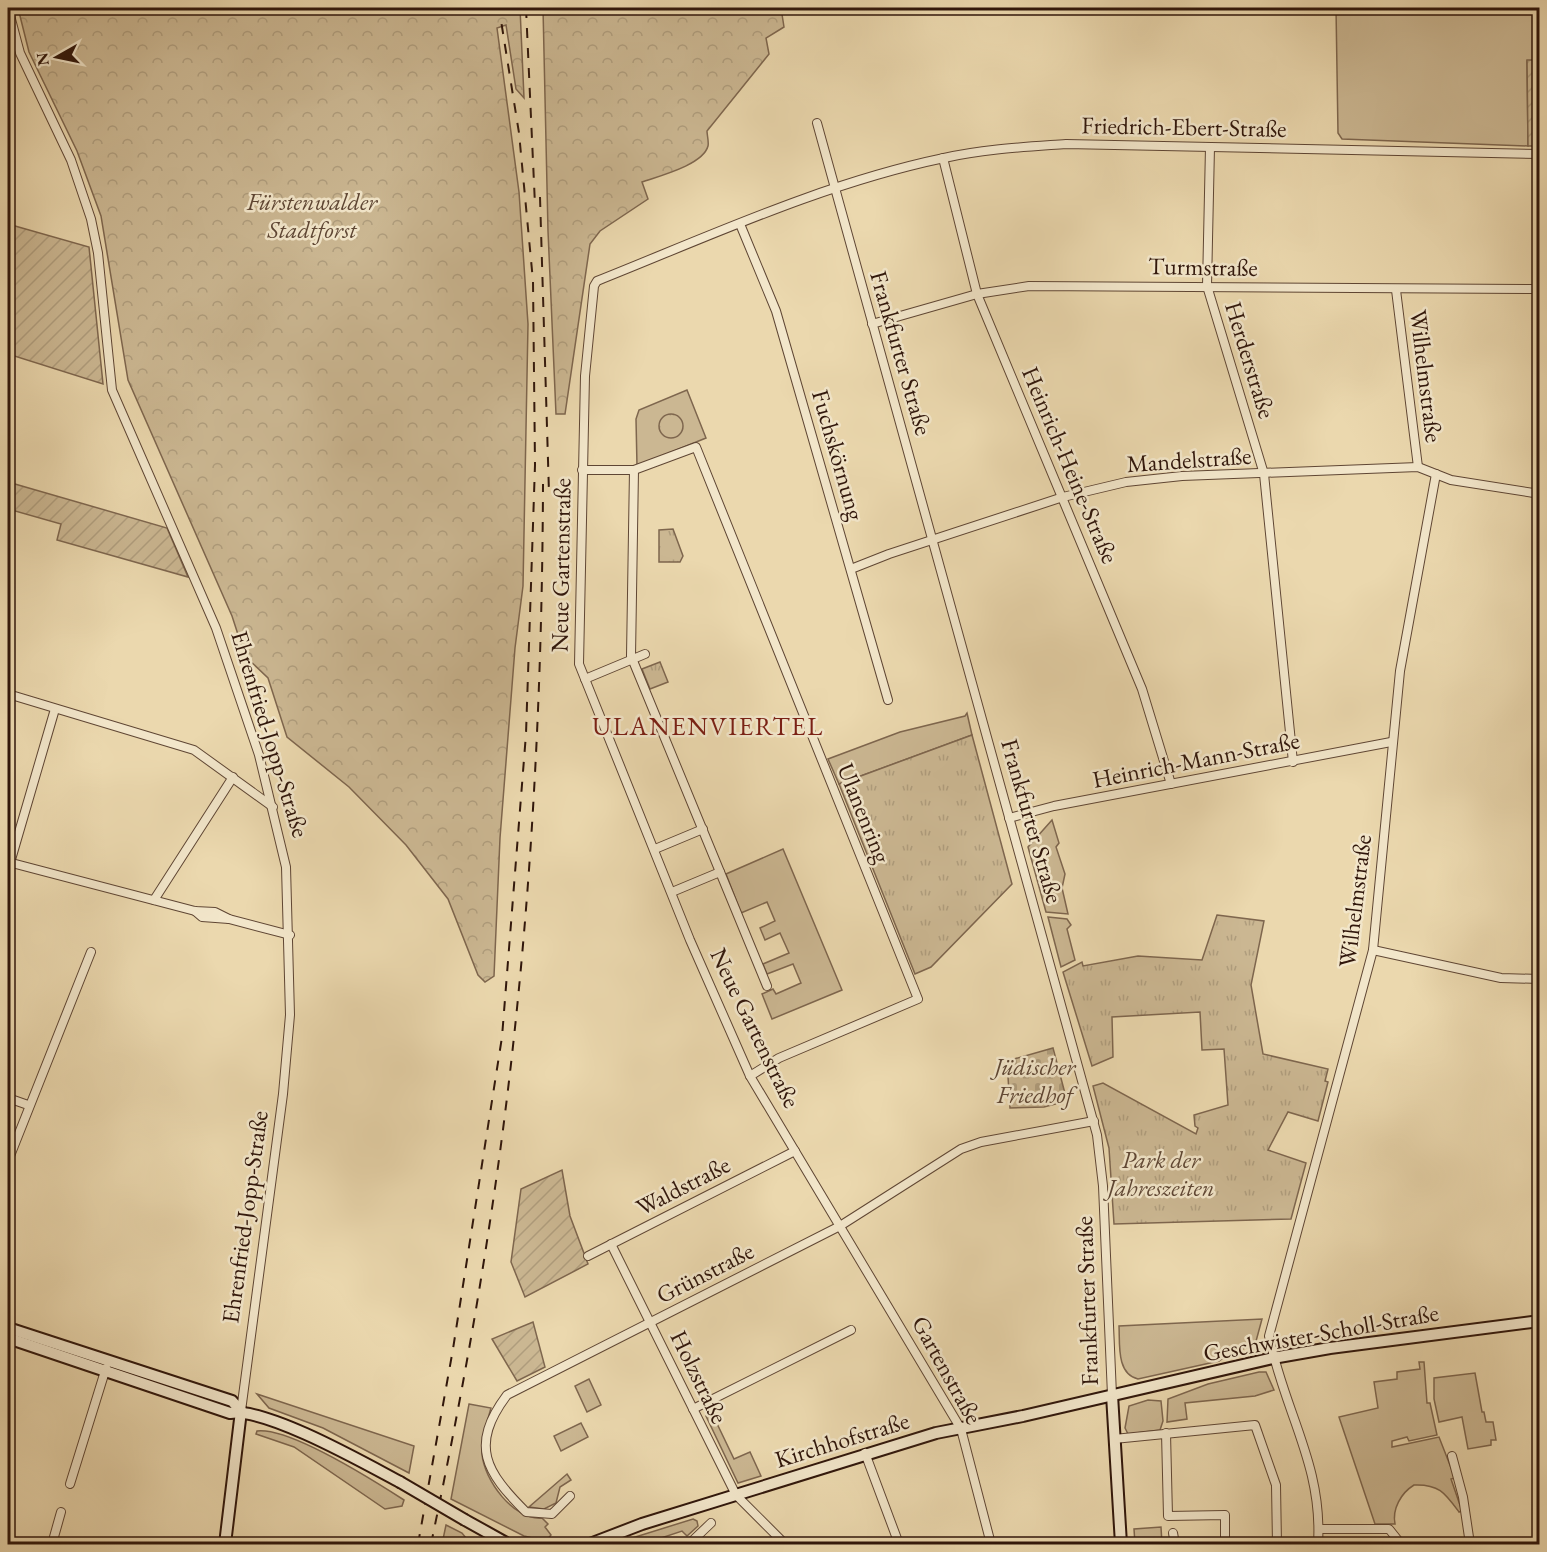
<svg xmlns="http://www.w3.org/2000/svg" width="1547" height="1552" font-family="'EB Garamond',serif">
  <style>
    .grass { fill: #cbb792; stroke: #7e664e; stroke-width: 1.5 }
    .forest { fill: url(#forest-crowns); stroke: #7e664e; stroke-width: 1.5 }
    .cemetery { fill: url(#cemetery-stones); stroke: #7e664e; stroke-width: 1.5 }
    .park { fill: url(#park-tufts); stroke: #7e664e; stroke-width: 1.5 }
    .garden { fill: url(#garden-furrows); stroke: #7e664e; stroke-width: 1.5 }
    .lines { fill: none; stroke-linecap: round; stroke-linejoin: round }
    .street-casing { stroke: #5f4634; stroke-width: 10 }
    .secondary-casing { stroke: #30160b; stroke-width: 14 }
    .street { stroke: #f2e6ca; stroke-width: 8 }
    .secondary { stroke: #f2e6ca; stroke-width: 10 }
    .rail { stroke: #30160b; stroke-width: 2; stroke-dasharray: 10 10; stroke-linecap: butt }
    .secondary-bridge-casing { stroke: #30160b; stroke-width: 14; stroke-linecap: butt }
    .secondary-bridge { stroke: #f2e6ca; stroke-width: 10 }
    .labels { text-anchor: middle; stroke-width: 5; stroke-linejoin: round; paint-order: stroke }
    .street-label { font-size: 24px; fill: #30160b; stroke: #f2e6ca }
    .park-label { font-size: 24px; font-style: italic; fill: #5e4634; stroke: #f2e6ca }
    .neighbourhood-label { font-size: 26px; letter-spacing: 1.5px; fill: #7a1f14; stroke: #f2e6ca }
  </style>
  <defs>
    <pattern id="forest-crowns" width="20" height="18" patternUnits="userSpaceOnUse" patternTransform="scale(1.5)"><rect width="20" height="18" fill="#cbb792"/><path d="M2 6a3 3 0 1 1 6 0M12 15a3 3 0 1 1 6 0" fill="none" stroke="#af9d7d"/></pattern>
    <pattern id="cemetery-stones" width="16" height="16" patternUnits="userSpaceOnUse" patternTransform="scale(1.5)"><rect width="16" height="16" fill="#cbb792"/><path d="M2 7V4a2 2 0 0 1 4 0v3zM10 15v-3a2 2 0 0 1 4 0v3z" fill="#af9d7d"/></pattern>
    <pattern id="park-tufts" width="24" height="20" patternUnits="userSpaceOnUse" patternTransform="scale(1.5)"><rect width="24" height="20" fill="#cbb792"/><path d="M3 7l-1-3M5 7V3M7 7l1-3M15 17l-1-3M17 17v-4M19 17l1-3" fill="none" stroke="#af9d7d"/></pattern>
    <pattern id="garden-furrows" width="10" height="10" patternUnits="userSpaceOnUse" patternTransform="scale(1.5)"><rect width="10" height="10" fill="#cbb792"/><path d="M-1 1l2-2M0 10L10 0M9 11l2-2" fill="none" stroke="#af9d7d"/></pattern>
  </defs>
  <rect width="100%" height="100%" fill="#ebd8ae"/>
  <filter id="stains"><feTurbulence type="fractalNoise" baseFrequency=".00333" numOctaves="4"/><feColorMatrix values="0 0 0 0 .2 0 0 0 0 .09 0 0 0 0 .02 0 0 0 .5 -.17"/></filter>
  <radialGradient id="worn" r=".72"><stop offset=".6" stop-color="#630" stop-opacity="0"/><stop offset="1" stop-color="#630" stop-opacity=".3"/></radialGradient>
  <g class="grass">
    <path d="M1336,8H1539V60L1527,61L1528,146L1342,139L1338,133Z"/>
    <path d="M687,390L706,438L637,466L636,419L639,410Z"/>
    <path d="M967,713L972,735L839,784L828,759L900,732L965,716Z"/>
    <path d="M1052,820L1059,843L1056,847L1065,874L1062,888L1068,914L1046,912L1028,847Z"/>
    <path d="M783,849L842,990L772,1019L762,994L773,989L776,994L801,983L793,964L767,974L763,964L789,953L780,933L765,940L760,928L775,921L767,902L741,913L726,874Z"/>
    <path d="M1048,917L1067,919L1071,925L1067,929L1075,960L1061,967Z"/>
    <path d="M1262,1319L1255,1345L1230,1353L1219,1361L1138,1379C1116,1374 1120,1343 1119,1326Z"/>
    <path d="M1419,1362H1424L1427,1403H1430L1437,1435L1409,1441L1407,1437L1392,1441V1447L1439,1437L1455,1478L1451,1479L1462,1511L1459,1512C1445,1493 1439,1484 1414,1485C1401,1493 1392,1509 1395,1524H1375L1339,1417L1378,1408L1374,1382L1397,1379V1372L1420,1369Z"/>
    <path d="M1259,1372H1266L1274,1390L1255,1396L1185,1403L1187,1419L1167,1422L1168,1399L1208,1384Z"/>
    <path d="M1475,1373L1482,1412H1484L1486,1422H1493L1496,1440H1491V1445L1468,1449L1462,1417L1439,1422L1434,1399V1378Z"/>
    <path d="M589,1379L601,1405L587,1412L575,1386Z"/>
    <path d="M257,1394L414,1446L409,1473L323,1428L269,1408Z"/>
    <path d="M1148,1400L1161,1401L1163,1421L1160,1430L1128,1434L1125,1428L1129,1406Z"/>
    <path d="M469,1404L491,1408C487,1423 481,1439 482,1454C484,1480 514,1521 542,1518L548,1524L545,1527L551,1535L546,1541L524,1536L451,1499Z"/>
    <path d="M710,1409L734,1459L750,1452L761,1476L738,1483L706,1416Z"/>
    <path d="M581,1423L588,1437L561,1451L554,1436Z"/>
    <path d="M257,1431C289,1427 376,1482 404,1500L402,1506L385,1509L294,1447L256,1434Z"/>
    <path d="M567,1474L571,1480L560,1487L556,1503L544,1509L529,1507Z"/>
    <path d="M693,1519L697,1521L698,1526L687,1536L682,1531L643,1544H613Z"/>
    <path d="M446,1525L462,1533L471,1544H442Z"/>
    <path d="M1161,1527L1162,1544H1135L1134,1529Z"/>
  </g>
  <g class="forest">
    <path d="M18,8H520L524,98L516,89L506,25L497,28L519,192L528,324L523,586L515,648L500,838L494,976L485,982L478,975L448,899L406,845L349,787L287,737L268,678L245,656L232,616L128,380L101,216L77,151L29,52Z"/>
    <path d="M543,8H781L784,27L766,38L769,54L707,131C707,135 709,142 708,146C703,165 659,176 642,182L648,199L600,231L590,244L565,414H556L548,231Z"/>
  </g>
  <path class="cemetery" d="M1053,1048L1067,1101L1044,1107L1010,1108L1007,1061Z"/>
  <g class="park">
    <circle cx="671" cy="426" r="12"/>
    <path d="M673,529L683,556L680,562H659V530Z"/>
    <path d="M660,662L668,682L650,689L642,669Z"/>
    <path d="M972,735L1012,884L931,967L915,974L839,784Z"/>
    <path d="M1217,915L1264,921L1251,985L1263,1054L1328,1069L1325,1081L1328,1082L1318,1121L1288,1112L1268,1150L1306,1163L1291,1219L1114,1224L1109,1148L1093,1086L1103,1083L1196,1134L1198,1128L1195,1126L1194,1115L1228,1105L1224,1049L1202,1050L1200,1012L1112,1017L1113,1057L1092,1066L1063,972L1082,962L1083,966L1138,956L1202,960Z"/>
  </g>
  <g class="garden">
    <path d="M1527,60H1539V146H1528Z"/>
    <path d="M8,224L89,247L103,384L8,354Z"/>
    <path d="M8,482L167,528L188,577L57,540L61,524L8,509Z"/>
    <path d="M562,1170L570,1216L588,1264L525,1297L511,1262L521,1189Z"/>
    <path d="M533,1322L545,1367L517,1381L492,1339Z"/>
  </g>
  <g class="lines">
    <defs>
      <g id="street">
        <path d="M8,8L20,53L71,160L91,219L98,253L112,390L216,628L259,755L286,867L290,1015L283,1094L241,1411"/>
        <path d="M817,123L1097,1135L1103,1186L1112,1395"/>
        <path d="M1210,147L1207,286L1264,474L1293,762"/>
        <path d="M943,158L977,294L1142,689L1171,784"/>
        <path d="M740,224L776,311L888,700"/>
        <path d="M1396,290L1418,467"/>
        <path d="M872,324L977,294L1029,286L1540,289"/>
        <path d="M582,470H634L696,447L918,999L779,1058L750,1076"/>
        <path d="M634,470L631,656L767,986"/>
        <path d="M851,569L889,554L1063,497L1126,482L1182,476L1418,467L1451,480L1540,494"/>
        <path d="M585,679L645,654"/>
        <path d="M8,694L194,750L273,807"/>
        <path d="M1009,818L1054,806L1391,742"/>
        <path d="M655,849L703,829"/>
        <path d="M8,862L195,911L215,912L229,919L290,935"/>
        <path d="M10,863L55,709"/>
        <path d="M672,892L720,872"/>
        <path d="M154,900L233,777"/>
        <path d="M195,911L202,917L229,919"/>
        <path d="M1373,950L1501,978L1540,979"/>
        <path d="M8,1098L28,1105"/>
        <path d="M8,1161L91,952"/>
        <path d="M611,1244L736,1495L785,1544"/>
        <path d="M588,1256L795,1151"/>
        <path d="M693,1409L851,1330"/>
        <path d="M1166,1433L1168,1516L1225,1515V1544"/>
        <path d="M1114,1439L1255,1425L1276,1485L1277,1544"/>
        <path d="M865,1453L899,1544"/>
        <path d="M1452,1456L1463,1497L1470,1544"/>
        <path d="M70,1484L106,1368"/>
        <path d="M570,1496L552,1514L526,1512C486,1472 469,1446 507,1395L840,1226L961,1149L981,1142L1094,1121"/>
        <path d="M1319,1529H1389L1401,1544"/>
        <path d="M1173,1533L1175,1544"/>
        <path d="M52,1544L61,1512"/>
        <path d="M689,1544L711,1523"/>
        <path d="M991,1544L961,1429L750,1076L690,940L579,664L585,376L594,286L597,281C710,236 824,183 944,158C984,149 1025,147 1066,144L1540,154"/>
        <path d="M1318,1544C1323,1465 1284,1411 1269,1336L1373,950L1400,671L1436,474"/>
      </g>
      <g id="secondary">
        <path d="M8,1328L232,1401L241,1411"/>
        <path d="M8,1338L230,1413C266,1407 366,1464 400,1482"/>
        <path d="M1112,1395L1121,1544"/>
        <path d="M465,1520L508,1544"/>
        <path d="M225,1544L241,1411"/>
        <path d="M590,1544L642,1524L936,1433L1023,1416L1273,1358L1330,1348L1540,1321"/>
      </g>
    </defs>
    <use href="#street" class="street-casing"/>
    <use href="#secondary" class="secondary-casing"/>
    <use href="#street" class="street"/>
    <use href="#secondary" class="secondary"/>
    <g class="rail">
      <path d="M526,8L535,205"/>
      <path d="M540,197L549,493"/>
      <path d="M418,1544L453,1349L502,1037L526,734L535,465L533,281L519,133L499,8"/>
      <path d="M431,1544C453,1439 473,1334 489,1228C527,982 542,733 543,484"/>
    </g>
    <defs>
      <path id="secondary-bridge" d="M400,1482L465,1520"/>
    </defs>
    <use href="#secondary-bridge" class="secondary-bridge-casing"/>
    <use href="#secondary-bridge" class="secondary-bridge"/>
  </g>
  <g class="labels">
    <g class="street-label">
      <text transform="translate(1184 127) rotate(1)" y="8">Friedrich-Ebert-Straße</text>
      <text transform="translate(1203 267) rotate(1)" y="8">Turmstraße</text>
      <text transform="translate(901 353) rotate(74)" y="8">Frankfurter Straße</text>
      <text transform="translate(1250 360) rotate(73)" y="8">Herderstraße</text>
      <text transform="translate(1426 376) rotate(83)" y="8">Wilhelmstraße</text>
      <text transform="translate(838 455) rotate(74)" y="8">Fuchskörnung</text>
      <text transform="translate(1189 460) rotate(-4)" y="8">Mandelstraße</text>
      <text transform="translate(1070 465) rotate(67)" y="8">Heinrich-Heine-Straße</text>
      <text transform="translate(561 565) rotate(-89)" y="8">Neue Gartenstraße</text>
      <text transform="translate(270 734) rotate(73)" y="8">Ehrenfried-Jopp-Straße</text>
      <text transform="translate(1196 760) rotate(-11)" y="8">Heinrich-Mann-Straße</text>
      <text transform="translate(864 813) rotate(68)" y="8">Ulanenring</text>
      <text transform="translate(1032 821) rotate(74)" y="8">Frankfurter Straße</text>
      <text transform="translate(1355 901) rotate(-83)" y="8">Wilhelmstraße</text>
      <text transform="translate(755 1028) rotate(64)" y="8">Neue Gartenstraße</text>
      <text transform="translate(683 1186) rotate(-27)" y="8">Waldstraße</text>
      <text transform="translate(245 1217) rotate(-82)" y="8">Ehrenfried-Jopp-Straße</text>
      <text transform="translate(705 1273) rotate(-27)" y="8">Grünstraße</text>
      <text transform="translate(1087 1301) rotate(-92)" y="8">Frankfurter Straße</text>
      <text transform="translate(1321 1333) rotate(-10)" y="8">Geschwister-Scholl-Straße</text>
      <text transform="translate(947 1370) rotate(61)" y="8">Gartenstraße</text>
      <text transform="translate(699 1377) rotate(64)" y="8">Holzstraße</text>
      <text transform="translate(842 1440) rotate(-17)" y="8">Kirchhofstraße</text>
    </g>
    <g class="park-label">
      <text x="312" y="210">Fürstenwalder<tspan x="312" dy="28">Stadtforst</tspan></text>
      <text x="1035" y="1075">Jüdischer<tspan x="1035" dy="28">Friedhof</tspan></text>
      <text x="1161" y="1168">Park der<tspan x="1161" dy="28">Jahreszeiten</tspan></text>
    </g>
    <g class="neighbourhood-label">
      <text x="708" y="735">ULANENVIERTEL</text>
    </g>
  </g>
  <rect width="1547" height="1552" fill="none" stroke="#ebd8ae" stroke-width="30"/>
  <rect x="9" y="9" width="1529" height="1534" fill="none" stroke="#30160b" stroke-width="3"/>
  <rect x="15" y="15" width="1517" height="1522" fill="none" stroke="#30160b" stroke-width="1.5"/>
  <g transform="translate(57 57) rotate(261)" stroke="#f2e6ca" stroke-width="4.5" paint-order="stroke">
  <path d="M0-4.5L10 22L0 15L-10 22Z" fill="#30160b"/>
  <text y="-9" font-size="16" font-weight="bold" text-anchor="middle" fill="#30160b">N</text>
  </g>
  <rect width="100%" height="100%" filter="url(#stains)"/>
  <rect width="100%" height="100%" fill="url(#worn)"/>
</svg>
